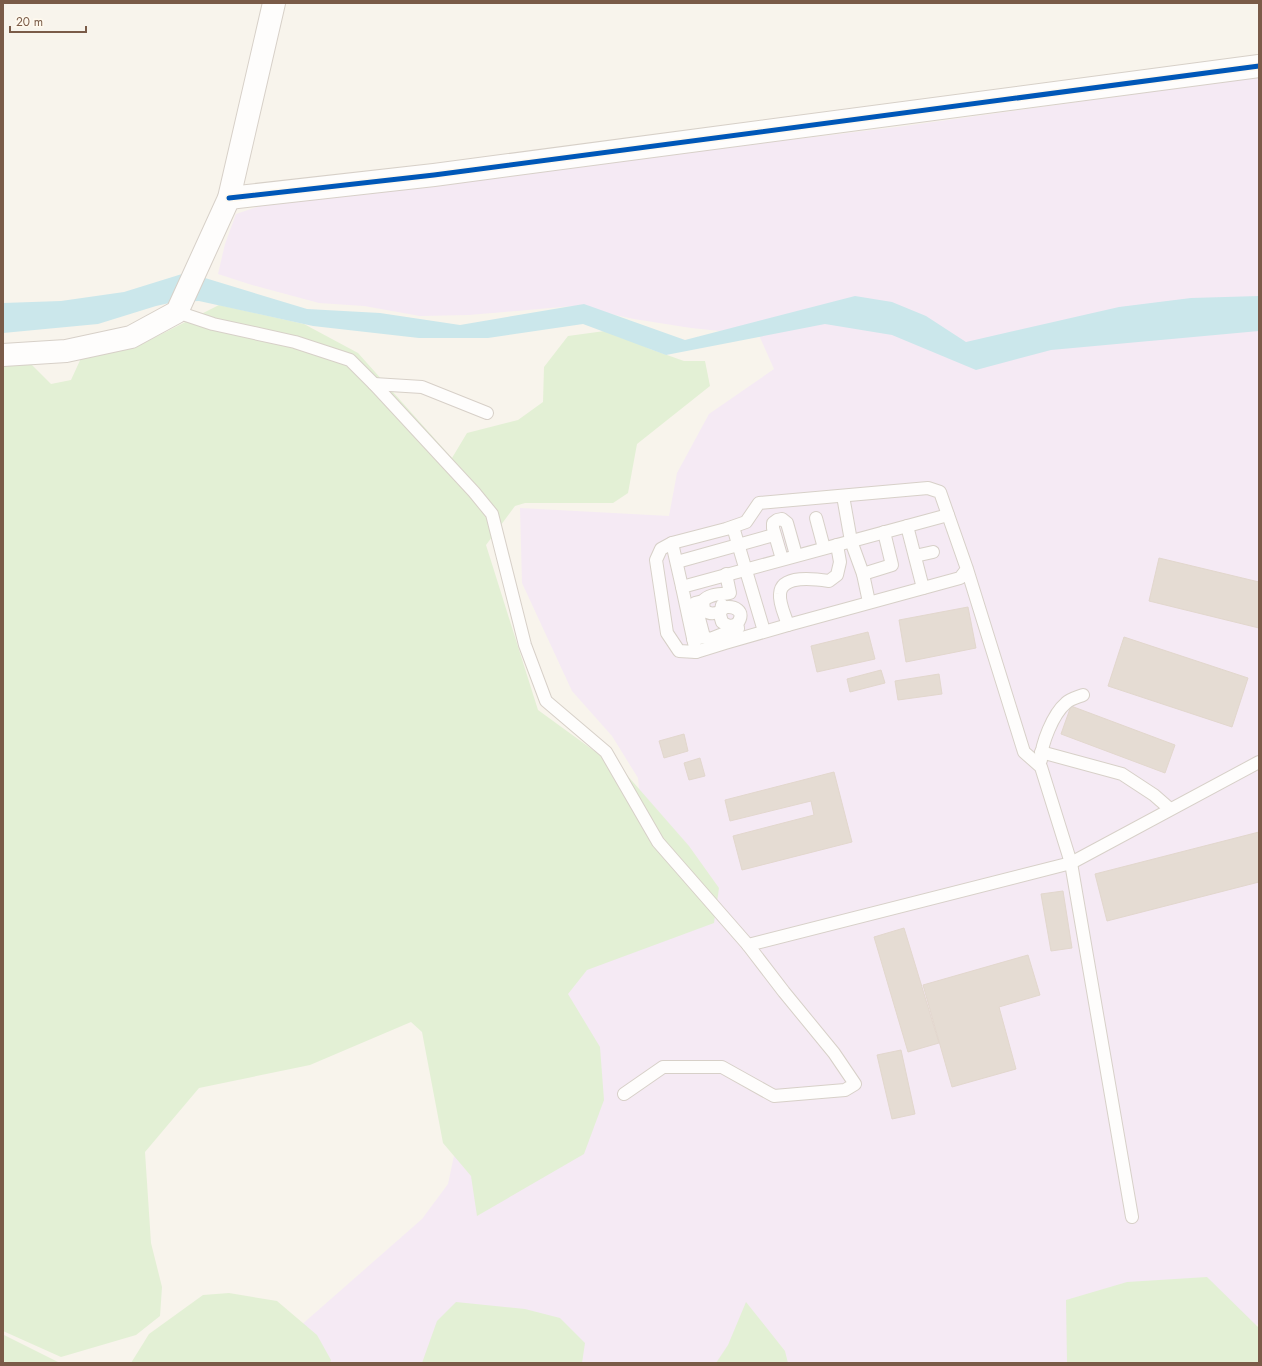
<svg xmlns="http://www.w3.org/2000/svg" width="1262" height="1366" font-family="Jost,sans-serif">
  <style>
    .education { fill: #f5eaf4 }
    .green { fill: #e3f0d5 }
    .water { fill: #cbe7eb }
    .building { fill: #e5dcd3; stroke: #e2d7cd }
    .lines { fill: none; stroke-linecap: round; stroke-linejoin: round }
    .lane-casing { stroke: #d7d0c8; stroke-width: 14 }
    .street-casing { stroke: #d7d0c8; stroke-width: 24 }
    .lane { stroke: #fefdfc; stroke-width: 12 }
    .street { stroke: #fefdfc; stroke-width: 22 }
    .cycleway-casing { stroke: #fff9ee; stroke-width: 8 }
    .cycleway { stroke: #0057b8; stroke-width: 5 }
  </style>
  <rect width="100%" height="100%" fill="#f8f4ec"/>
  <path class="education" d="M1259,77V1323L1209,1363H258L422,1219L448,1184L458,1137L438,1046L649,905L638,778L612,736L572,691L522,583L520,508L669,516L677,473L709,414L774,369L754,324L720,331L691,328L634,319L573,306L469,315L420,316L364,306L319,303L252,285L218,274L225,244L236,214L269,203L897,127Z"/>
  <g class="green">
    <path d="M219,305L304,324L358,353L452,458L467,433L518,420L543,402L544,367L568,336L612,330L650,349L684,361H705L710,386L637,444L628,493L613,503H525L515,506L486,545L538,710L626,774L689,846L719,888L714,923L587,970L568,994L600,1047L604,1100L584,1154L477,1216L471,1176L443,1143L422,1032L411,1022L310,1065L199,1088L145,1152L151,1243L162,1287L160,1316L136,1335L61,1357L3,1331V366L31,364L51,384L71,380L82,356L138,346Z"/>
    <path d="M1207,1277L1259,1328V1363H1067L1066,1300L1127,1282Z"/>
    <path d="M229,1293L277,1301L317,1335L331,1360L330,1363H131L149,1334L203,1295Z"/>
    <path d="M456,1302L525,1309L560,1318L585,1343L582,1363H422L437,1321Z"/>
    <path d="M746,1302L785,1351L788,1363H716L728,1345Z"/>
    <path d="M3,1334L4,1335L60,1363H3Z"/>
  </g>
  <path class="water" d="M182,274L205,278L307,309L380,313L460,325L584,304L685,340L855,296L892,302L926,316L966,342L1119,307L1191,298L1259,296V331L1051,350L976,370L892,335L825,324L666,355L583,324L488,338H419L313,326L199,301L174,302L156,306L98,324L3,333V303L61,301L124,292Z"/>
  <g class="building">
    <path d="M1159,558L1259,582V628L1149,601Z"/>
    <path d="M968,607L976,648L906,662L899,620Z"/>
    <path d="M868,632L875,659L817,672L811,646Z"/>
    <path d="M1124,637L1248,678L1232,727L1108,686Z"/>
    <path d="M881,670L885,683L850,692L847,679Z"/>
    <path d="M939,674L942,694L898,700L895,681Z"/>
    <path d="M1071,706L1175,745L1165,773L1061,734Z"/>
    <path d="M684,734L688,751L664,758L659,741Z"/>
    <path d="M700,758L705,776L689,780L684,763Z"/>
    <path d="M834,772L852,842L742,870L733,836L814,815L811,801L730,821L725,800Z"/>
    <path d="M1259,832V882L1107,921L1095,874Z"/>
    <path d="M1063,891L1072,948L1051,951L1041,894Z"/>
    <path d="M904,928L939,1043L908,1052L874,937Z"/>
    <path d="M1028,955L1040,995L999,1007L1016,1069L952,1087L923,985Z"/>
    <path d="M901,1050L915,1114L892,1119L877,1055Z"/>
  </g>
  <g class="lines">
    <defs>
      <g id="lane">
        <path d="M177,312L213,324L295,342L350,360L374,384L474,492L492,514L525,645L546,701L606,752L658,842L748,945L784,992L834,1053L855,1084L845,1090L774,1096L722,1067H663L624,1094"/>
        <path d="M374,384L422,387L487,413"/>
        <path d="M843,496L851,541L863,574L869,602"/>
        <path d="M816,518L824,548"/>
        <path d="M907,526L923,588"/>
        <path d="M733,527L764,631"/>
        <path d="M672,543L682,587"/>
        <path d="M915,556L933,552"/>
        <path d="M782,559L773,528V523L777,520L782,519L787,523L796,555"/>
        <path d="M677,562L774,535"/>
        <path d="M967,569L960,578L788,625L725,643L696,652L679,651L667,633L656,560L661,549L672,543L726,529L746,522L759,503L928,488L940,492L967,569L1024,752L1041,767L1071,863L1132,1217"/>
        <path d="M863,574L892,565L884,532"/>
        <path d="M703,601C710,593 721,595 730,593L726,574"/>
        <path d="M722,605L720,615L722,622C727,626 731,627 737,624"/>
        <path d="M788,625C785,615 779,604 780,594C781,574 816,579 829,581L837,575L840,562L837,545"/>
        <path d="M704,637L710,639L738,628L737,624C747,611 734,605 722,608"/>
        <path d="M693,639L704,637L695,603L703,601L704,610C710,615 715,614 721,611"/>
        <path d="M696,652L682,587L948,515"/>
        <path d="M1041,752L1122,774L1154,795L1170,809"/>
        <path d="M1041,760C1041,744 1053,714 1066,703C1070,699 1078,697 1083,695"/>
        <path d="M748,945L1071,863L1259,762"/>
      </g>
      <g id="street">
        <path d="M229,198L434,175L1259,66"/>
        <path d="M3,355L66,351L131,337L177,312L229,198L274,3"/>
      </g>
    </defs>
    <use href="#lane" class="lane-casing"/>
    <use href="#street" class="street-casing"/>
    <use href="#lane" class="lane"/>
    <use href="#street" class="street"/>
    <defs>
      <path id="cycleway" d="M229,198L434,175L1259,66"/>
    </defs>
    <use href="#cycleway" class="cycleway-casing"/>
    <use href="#cycleway" class="cycleway"/>
  </g>
  <rect width="1262" height="1366" fill="none" stroke="#7a5b48" stroke-width="8"/>
  <path d="M10 26v6h76v-6" fill="none" stroke="#7a5b48" stroke-width="2"/>
  <text x="16" y="26" font-size="12" fill="#7a5b48" stroke="#fff9ee" stroke-width="3" paint-order="stroke">20 m</text>
</svg>
